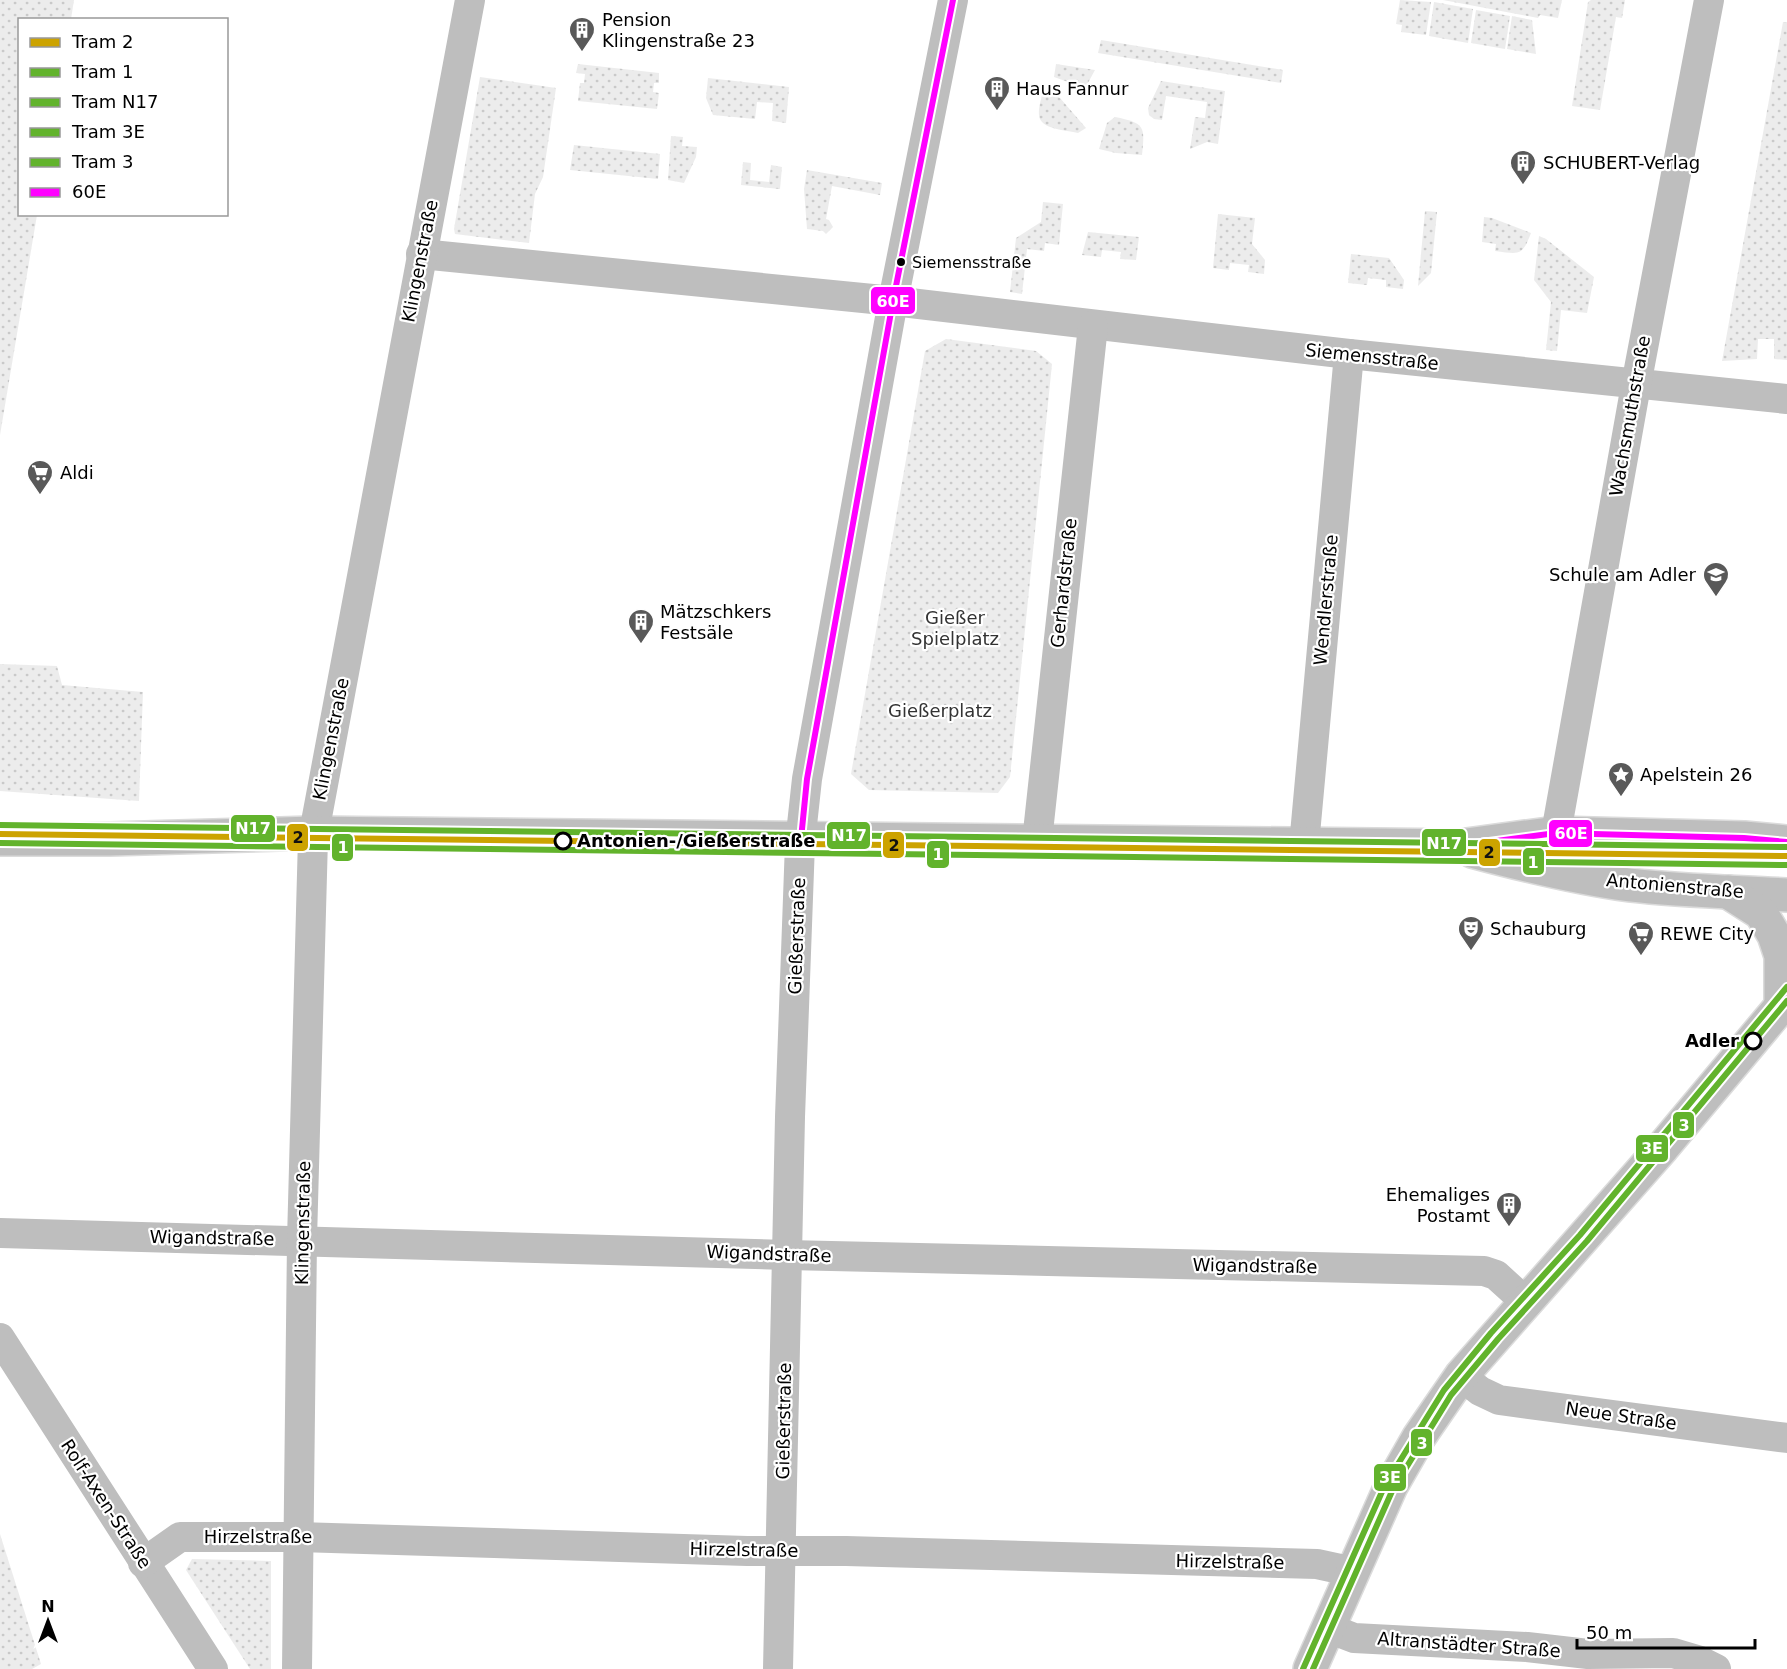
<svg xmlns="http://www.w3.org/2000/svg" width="1787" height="1669" font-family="'DejaVu Sans',sans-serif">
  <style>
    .green { fill: url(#green-dots) }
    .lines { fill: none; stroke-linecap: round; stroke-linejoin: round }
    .major-casing { stroke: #dbdbdb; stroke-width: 36 }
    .minor { stroke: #bebebe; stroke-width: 30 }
    .major { stroke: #bebebe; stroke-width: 33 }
    .tram { stroke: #bebebe; stroke-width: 1.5 }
    .bus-1-casing { stroke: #fff; stroke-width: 10 }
    .bus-1 { stroke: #f0f; stroke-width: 6 }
    .tram-1-casing { stroke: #fff; stroke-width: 10 }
    .tram-2-casing { stroke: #fff; stroke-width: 10 }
    .tram-3-casing { stroke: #fff; stroke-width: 10 }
    .tram-4-casing { stroke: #fff; stroke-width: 10 }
    .tram-5-casing { stroke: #fff; stroke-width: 10 }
    .tram-1 { stroke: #cca300; stroke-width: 6 }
    .tram-2 { stroke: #62b32c; stroke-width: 6 }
    .tram-3 { stroke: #62b32c; stroke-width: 6 }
    .tram-4 { stroke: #62b32c; stroke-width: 6 }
    .tram-5 { stroke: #62b32c; stroke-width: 6 }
    .bus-dot { fill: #000; stroke: #fff; stroke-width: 2 }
    .stop-dot { fill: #fff; stroke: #000; stroke-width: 3 }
    .labels { text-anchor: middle; stroke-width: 4.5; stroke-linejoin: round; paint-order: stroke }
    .bus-label { font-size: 16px; fill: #000; stroke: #fff; text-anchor: start }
    .poi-label { font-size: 18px; fill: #000; stroke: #fff; text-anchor: start }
    .street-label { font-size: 18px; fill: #000; stroke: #fff }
    .park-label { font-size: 18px; fill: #333; stroke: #fff }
    .stop-label { font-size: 18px; font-weight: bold; fill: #000; stroke: #fff; text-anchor: start }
    .line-badge { stroke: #fff; stroke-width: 2 }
    .badge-label { font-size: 16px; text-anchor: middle; font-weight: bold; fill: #fff }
    .pale-badge-label { font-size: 16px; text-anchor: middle; font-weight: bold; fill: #111 }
  </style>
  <defs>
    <pattern id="green-dots" width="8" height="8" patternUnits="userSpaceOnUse" patternTransform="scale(1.5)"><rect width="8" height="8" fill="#ececec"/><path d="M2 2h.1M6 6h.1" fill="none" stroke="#c9c9c9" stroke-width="1.8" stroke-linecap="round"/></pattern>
  </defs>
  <rect width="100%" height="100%" fill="#fff"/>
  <g class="green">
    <path d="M0,0H74L71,19L20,20V214L37,215L0,435Z"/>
    <path d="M1400,0L1431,2L1426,35L1401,32L1402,25L1396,24Z"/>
    <path d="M1443,0H1562L1558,18L1540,15L1538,18Z"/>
    <path d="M1591,0H1625L1622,18L1616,17L1600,110L1572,106L1588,2Z"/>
    <path d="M1434,2L1473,9L1468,43L1429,36Z"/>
    <path d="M1476,10L1510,16L1505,49L1471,43Z"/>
    <path d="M1512,16L1532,20L1536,54L1507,49Z"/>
    <path d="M1783,22H1787V360L1774,359V339H1758L1757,359L1722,361Z"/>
    <path d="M1101,40L1283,70L1281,83L1098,53Z"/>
    <path d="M578,64L659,73V83H654L653,92L659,93L657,109L578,101L580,83H584L585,74L576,73Z"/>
    <path d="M1056,64L1095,70L1083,92H1076L1071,83L1054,77Z"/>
    <path d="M480,77L556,88L543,177L535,194L529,243L455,234L454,229Z"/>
    <path d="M708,78L789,87L786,123L772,121L773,103L757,102L755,119L713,115L706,98Z"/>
    <path d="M1161,81L1225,91L1218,144L1207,142L1190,149L1195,117L1205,118L1207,102L1166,96L1162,120L1154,119L1149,115L1148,108Z"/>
    <path d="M1043,90L1060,98L1086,128L1078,133C1067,130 1040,130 1039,115C1038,107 1042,97 1043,90Z"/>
    <path d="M1115,117C1145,123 1145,126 1142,155L1116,153L1099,149L1107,123Z"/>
    <path d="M671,136L683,137L682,146L697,147L696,157L684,183L668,180Z"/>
    <path d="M574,145L660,154L658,179L570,170Z"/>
    <path d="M743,162L751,163L750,180L769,182L771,165L782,167L780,189L741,185Z"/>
    <path d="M807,170L882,183L880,195L832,186L826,219L829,220L833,227L826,234L823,231L807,229L804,189Z"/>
    <path d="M1043,202L1063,204L1059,245L1045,243L1044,251L1027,249L1022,294L1010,292L1016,238L1041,222Z"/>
    <path d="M1425,211L1437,212L1431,273L1418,286Z"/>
    <path d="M1218,214L1255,218L1252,244L1265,260L1264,274L1248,272L1249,265L1230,263L1229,270L1213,268Z"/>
    <path d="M1484,217L1492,218L1531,233C1522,257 1519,254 1495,251L1496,244L1482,242Z"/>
    <path d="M1088,232L1139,237L1136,260L1120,259L1121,252L1102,250L1101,257L1082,255Z"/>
    <path d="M1539,236L1546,239L1594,277L1587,313L1561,310L1557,351L1546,350L1551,302L1534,280Z"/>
    <path d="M1351,254L1389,258L1404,280L1403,289L1386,287V280L1368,278L1367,285L1348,283Z"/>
    <path d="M946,339L1036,351L1052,364L1010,777L998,793L869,790L851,774L925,351Z"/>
    <path d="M0,664L57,666L62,685L143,692L139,801L0,791Z"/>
    <path d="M0,1534L41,1664L32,1669H0Z"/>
    <path d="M192,1559L271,1561V1669H250L186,1570Z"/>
  </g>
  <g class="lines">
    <defs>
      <g id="major">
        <path d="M0,839H110L313,833L1459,846L1556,833L1744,838L1787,842"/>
        <path d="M1472,851C1524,865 1577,878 1630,885C1682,891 1735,892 1787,895"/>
        <path d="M1728,892L1761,913L1774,935L1781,956V1006"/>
        <path d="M1310,1669L1391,1486L1419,1437L1461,1376L1663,1147L1787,999"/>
      </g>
    </defs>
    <use href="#major" class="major-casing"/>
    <g class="minor">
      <path d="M421,254L893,301L1349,354L1787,399"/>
      <path d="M1556,833L1636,385L1709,0"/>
      <path d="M1037,841L1093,326"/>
      <path d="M1304,845L1349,354"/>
      <path d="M0,1233L787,1255L1484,1271L1496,1275L1527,1303"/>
      <path d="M0,1338L213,1669"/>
      <path d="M1461,1376L1480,1391L1499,1400L1787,1438"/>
      <path d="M143,1563L180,1537H299L747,1551H846L1317,1564L1340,1569L1352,1574"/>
      <path d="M1328,1628L1354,1638L1527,1647L1588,1654L1673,1653L1700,1661L1716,1669"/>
      <path d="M297,1669L302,1240L313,838L470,0"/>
      <path d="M778,1669L790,1117L800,843L807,779L893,301L953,0"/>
    </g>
    <use href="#major" class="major"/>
    <g class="tram">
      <path d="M1777,845H1787"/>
      <path d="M1776,855H1787"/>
    </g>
    <defs>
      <path id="bus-1" d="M953,0L893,301L807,779L801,839L1459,846L1556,833L1744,838L1787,842"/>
    </defs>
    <use href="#bus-1" class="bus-1-casing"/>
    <use href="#bus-1" class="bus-1"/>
    <defs>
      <path id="tram-1" d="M0,834L1787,856"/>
      <path id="tram-2" d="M0,843L1786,865"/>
      <path id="tram-3" d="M0,825L1787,847"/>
      <path id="tram-4" d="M1303,1669L1385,1485L1444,1390L1491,1333L1580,1235L1787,987"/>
      <path id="tram-5" d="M1313,1669L1393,1489L1451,1395L1498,1339L1587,1241L1787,1001"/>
    </defs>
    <use href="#tram-1" class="tram-1-casing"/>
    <use href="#tram-2" class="tram-2-casing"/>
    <use href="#tram-3" class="tram-3-casing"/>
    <use href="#tram-4" class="tram-4-casing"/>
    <use href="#tram-5" class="tram-5-casing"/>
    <use href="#tram-1" class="tram-1"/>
    <use href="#tram-2" class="tram-2"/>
    <use href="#tram-3" class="tram-3"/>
    <use href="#tram-4" class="tram-4"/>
    <use href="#tram-5" class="tram-5"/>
  </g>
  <defs>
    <symbol id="building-pin" viewBox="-11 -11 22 30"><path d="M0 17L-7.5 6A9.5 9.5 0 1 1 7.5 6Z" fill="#595959" stroke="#fff"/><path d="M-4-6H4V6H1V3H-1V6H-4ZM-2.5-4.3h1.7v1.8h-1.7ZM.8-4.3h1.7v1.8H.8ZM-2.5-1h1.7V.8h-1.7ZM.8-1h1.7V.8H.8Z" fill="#fff"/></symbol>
    <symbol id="supermarket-pin" viewBox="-11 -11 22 30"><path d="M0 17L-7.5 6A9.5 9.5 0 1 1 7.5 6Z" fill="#595959" stroke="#fff"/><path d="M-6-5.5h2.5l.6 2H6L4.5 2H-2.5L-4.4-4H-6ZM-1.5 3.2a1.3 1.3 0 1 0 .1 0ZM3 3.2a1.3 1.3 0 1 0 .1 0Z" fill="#fff"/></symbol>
    <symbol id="school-pin" viewBox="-11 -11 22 30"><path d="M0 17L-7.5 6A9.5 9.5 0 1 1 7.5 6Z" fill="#595959" stroke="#fff"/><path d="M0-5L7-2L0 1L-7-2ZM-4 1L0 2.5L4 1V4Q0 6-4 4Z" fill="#fff"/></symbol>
    <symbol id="sight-pin" viewBox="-11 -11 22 30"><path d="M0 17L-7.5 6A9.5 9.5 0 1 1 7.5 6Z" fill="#595959" stroke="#fff"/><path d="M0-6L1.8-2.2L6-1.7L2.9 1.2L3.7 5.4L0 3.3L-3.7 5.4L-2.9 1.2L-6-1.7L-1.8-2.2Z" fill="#fff"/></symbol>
    <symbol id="theatre-pin" viewBox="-11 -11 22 30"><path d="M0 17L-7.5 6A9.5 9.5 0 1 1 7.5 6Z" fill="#595959" stroke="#fff"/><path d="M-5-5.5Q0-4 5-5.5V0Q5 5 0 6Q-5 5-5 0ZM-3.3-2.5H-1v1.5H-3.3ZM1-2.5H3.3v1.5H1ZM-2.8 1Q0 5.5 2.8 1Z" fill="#fff"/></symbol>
  </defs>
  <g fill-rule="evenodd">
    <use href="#building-pin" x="567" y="15" width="30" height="40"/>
    <use href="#building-pin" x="982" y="74" width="30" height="40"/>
    <use href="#building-pin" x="1508" y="148" width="30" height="40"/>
    <use href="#supermarket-pin" x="25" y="458" width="30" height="40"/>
    <use href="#school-pin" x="1701" y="560" width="30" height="40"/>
    <use href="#building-pin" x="626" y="607" width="30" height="40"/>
    <use href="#sight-pin" x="1606" y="760" width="30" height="40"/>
    <use href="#theatre-pin" x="1456" y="914" width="30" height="40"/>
    <use href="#supermarket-pin" x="1626" y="919" width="30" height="40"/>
    <use href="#building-pin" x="1494" y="1190" width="30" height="40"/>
  </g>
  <circle class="bus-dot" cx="901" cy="262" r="5"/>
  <g class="stop-dot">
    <circle cx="563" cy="841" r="8"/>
    <circle cx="1753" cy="1041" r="8"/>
  </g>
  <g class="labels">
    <g class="bus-label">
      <text x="912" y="268">Siemensstraße</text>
    </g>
    <g class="poi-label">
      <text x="602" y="26">Pension<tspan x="602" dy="21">Klingenstraße 23</tspan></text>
      <text x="1016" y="95">Haus Fannur</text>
      <text x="1543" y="169">SCHUBERT-Verlag</text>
      <text x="60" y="479">Aldi</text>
      <text x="1696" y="581" text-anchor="end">Schule am Adler</text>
      <text x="660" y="618">Mätzschkers<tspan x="660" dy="21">Festsäle</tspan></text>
      <text x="1640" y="781">Apelstein 26</text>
      <text x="1490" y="935">Schauburg</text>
      <text x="1660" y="940">REWE City</text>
      <text x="1490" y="1201" text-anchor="end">Ehemaliges<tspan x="1490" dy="21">Postamt</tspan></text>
    </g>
    <g class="street-label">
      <text transform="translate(420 261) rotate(-79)" y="6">Klingenstraße</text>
      <text transform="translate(1372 357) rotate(6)" y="6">Siemensstraße</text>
      <text transform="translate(1630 416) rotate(-80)" y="6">Wachsmuthstraße</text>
      <text transform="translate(1064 583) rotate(-84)" y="6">Gerhardstraße</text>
      <text transform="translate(1326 600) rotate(-85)" y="6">Wendlerstraße</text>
      <text transform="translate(331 739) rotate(-79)" y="6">Klingenstraße</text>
      <text transform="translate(1675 886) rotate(5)" y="6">Antonienstraße</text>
      <text transform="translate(797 936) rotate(-88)" y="6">Gießerstraße</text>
      <text transform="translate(303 1223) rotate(-89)" y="6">Klingenstraße</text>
      <text transform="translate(212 1238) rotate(1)" y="6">Wigandstraße</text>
      <text transform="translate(769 1254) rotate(2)" y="6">Wigandstraße</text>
      <text transform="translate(1255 1266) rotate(1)" y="6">Wigandstraße</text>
      <text transform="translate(1621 1416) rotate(8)" y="6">Neue Straße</text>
      <text transform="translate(784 1421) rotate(-89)" y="6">Gießerstraße</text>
      <text transform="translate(106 1504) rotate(57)" y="6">Rolf-Axen-Straße</text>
      <text x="258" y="1543">Hirzelstraße</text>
      <text transform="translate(744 1550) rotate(1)" y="6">Hirzelstraße</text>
      <text transform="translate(1230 1562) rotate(1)" y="6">Hirzelstraße</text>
      <text transform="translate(1469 1645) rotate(4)" y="6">Altranstädter Straße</text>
    </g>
    <g class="park-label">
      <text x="955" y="624">Gießer<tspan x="955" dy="21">Spielplatz</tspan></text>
      <text x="940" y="717">Gießerplatz</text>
    </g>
    <g class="stop-label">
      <text x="577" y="847">Antonien-/Gießerstraße</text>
      <text x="1739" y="1047" text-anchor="end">Adler</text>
    </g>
  </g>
  <g class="line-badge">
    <rect x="870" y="286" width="46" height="29" rx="6" fill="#f0f"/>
    <rect x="230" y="814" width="46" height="29" rx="6" fill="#62b32c"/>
    <rect x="1548" y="819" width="45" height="29" rx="6" fill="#f0f"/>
    <rect x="826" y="821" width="45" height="29" rx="6" fill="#62b32c"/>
    <rect x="286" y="823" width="23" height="29" rx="6" fill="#cca300"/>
    <rect x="1421" y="828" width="46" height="29" rx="6" fill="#62b32c"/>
    <rect x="882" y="831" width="23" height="28" rx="6" fill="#cca300"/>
    <rect x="331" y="833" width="23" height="29" rx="6" fill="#62b32c"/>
    <rect x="1478" y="838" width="23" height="29" rx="6" fill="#cca300"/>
    <rect x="926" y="840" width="24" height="29" rx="6" fill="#62b32c"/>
    <rect x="1522" y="847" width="23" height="29" rx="6" fill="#62b32c"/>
    <rect x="1672" y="1111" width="23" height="28" rx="6" fill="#62b32c"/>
    <rect x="1635" y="1134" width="34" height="29" rx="6" fill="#62b32c"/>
    <rect x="1410" y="1428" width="23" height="29" rx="6" fill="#62b32c"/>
    <rect x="1373" y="1463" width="34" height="29" rx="6" fill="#62b32c"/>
  </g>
  <g class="badge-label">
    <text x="893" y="307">60E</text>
    <text x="253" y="834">N17</text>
    <text x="1571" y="839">60E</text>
    <text x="849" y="841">N17</text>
    <text x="1444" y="849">N17</text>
    <text x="343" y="853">1</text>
    <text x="938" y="860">1</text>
    <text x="1533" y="868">1</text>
    <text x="1684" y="1131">3</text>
    <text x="1652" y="1154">3E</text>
    <text x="1422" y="1449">3</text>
    <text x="1390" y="1483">3E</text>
  </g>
  <g class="pale-badge-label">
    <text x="298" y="843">2</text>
    <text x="894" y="851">2</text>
    <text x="1489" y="858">2</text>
  </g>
  <rect x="18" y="18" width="210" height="198" fill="#ffffff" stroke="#999999" stroke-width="1.5"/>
  <rect x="30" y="38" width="30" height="9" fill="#cca300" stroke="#999999" stroke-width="1.5"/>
  <text x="72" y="48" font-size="18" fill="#000000">Tram 2</text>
  <rect x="30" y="68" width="30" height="9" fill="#62b32c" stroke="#999999" stroke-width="1.5"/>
  <text x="72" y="78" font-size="18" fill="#000000">Tram 1</text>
  <rect x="30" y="98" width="30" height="9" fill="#62b32c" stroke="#999999" stroke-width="1.5"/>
  <text x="72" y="108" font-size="18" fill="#000000">Tram N17</text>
  <rect x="30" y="128" width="30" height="9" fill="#62b32c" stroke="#999999" stroke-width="1.5"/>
  <text x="72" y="138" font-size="18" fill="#000000">Tram 3E</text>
  <rect x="30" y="158" width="30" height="9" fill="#62b32c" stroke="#999999" stroke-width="1.5"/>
  <text x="72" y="168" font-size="18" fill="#000000">Tram 3</text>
  <rect x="30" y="188" width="30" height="9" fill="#ff00ff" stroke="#999999" stroke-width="1.5"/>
  <text x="72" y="198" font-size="18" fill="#000000">60E</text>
  <g transform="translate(48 1621)" stroke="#ffffff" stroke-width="4.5" paint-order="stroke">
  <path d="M0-4.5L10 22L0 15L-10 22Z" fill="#000000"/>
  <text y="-9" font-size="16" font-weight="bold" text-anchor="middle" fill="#000000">N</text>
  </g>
  <path d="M1577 1639v9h178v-9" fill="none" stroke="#000000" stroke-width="3"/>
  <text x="1586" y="1639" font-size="18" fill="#000000" stroke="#ffffff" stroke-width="4.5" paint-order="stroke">50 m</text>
</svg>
